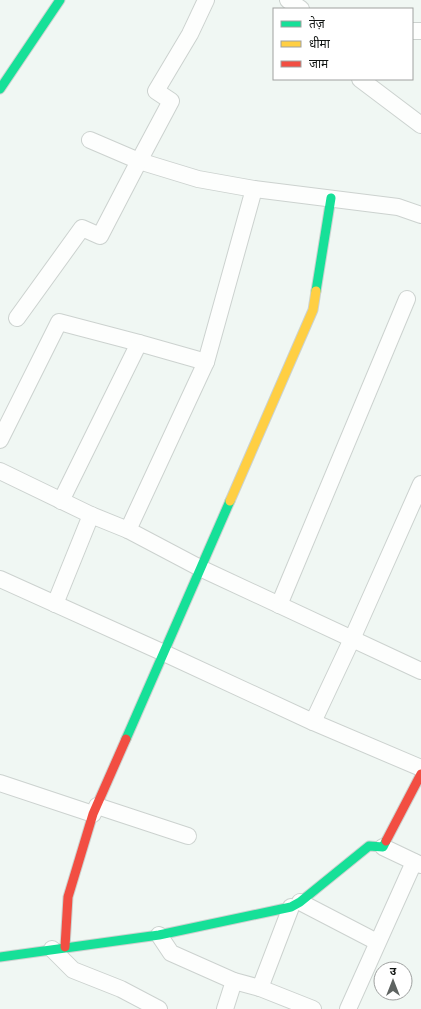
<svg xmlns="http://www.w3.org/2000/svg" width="421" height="1009" font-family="Inter,'Noto Sans Devanagari',sans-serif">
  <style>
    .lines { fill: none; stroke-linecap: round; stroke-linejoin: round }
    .street-casing { stroke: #ccd2cf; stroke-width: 18 }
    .fast-casing { stroke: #ccd2cf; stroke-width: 11 }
    .slow-casing { stroke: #ccd2cf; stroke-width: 11 }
    .jam-casing { stroke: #ccd2cf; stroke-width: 11 }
    .street { stroke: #fdfefd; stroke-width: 16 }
    .fast { stroke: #16e098; stroke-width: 9 }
    .slow { stroke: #ffcf43; stroke-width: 9 }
    .jam { stroke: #f24e42; stroke-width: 9 }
  </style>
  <rect width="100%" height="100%" fill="#f0f7f3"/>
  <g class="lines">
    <defs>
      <g id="street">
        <path d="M288,0L301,9"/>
        <path d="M412,31H421"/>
        <path d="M360,79L421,125"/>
        <path d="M90,140L139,161L198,179L254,189L398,207L421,215"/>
        <path d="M17,318L82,228L100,236L139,161L171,101L156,91L190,34L206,0"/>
        <path d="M0,440L59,322L139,343L206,362"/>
        <path d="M0,471L91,515L128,530L200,568L421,671"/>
        <path d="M61,501L139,343"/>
        <path d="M128,530L206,362L254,189"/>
        <path d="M0,579L164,653L313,722L421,768"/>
        <path d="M55,604L91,515"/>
        <path d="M279,605L407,299"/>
        <path d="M313,722L352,639L421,484"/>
        <path d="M0,783L93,814"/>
        <path d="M97,806L188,836"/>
        <path d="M383,847L421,865"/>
        <path d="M300,902L377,942"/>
        <path d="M159,935L171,953L234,981L260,988L313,1009"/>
        <path d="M52,949L73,970L121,989L159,1009"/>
        <path d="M260,988L291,907"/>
        <path d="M225,1009L234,981"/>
        <path d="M348,1009L414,862"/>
      </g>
      <g id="fast">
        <path d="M0,89L60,0"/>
        <path d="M316,291L331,198"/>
        <path d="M126,739L230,501"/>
        <path d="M0,957L159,935L291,907L300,902L369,846L383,847L386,841"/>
      </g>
      <path id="slow" d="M230,501L313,310L316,291"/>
      <g id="jam">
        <path d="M386,841L421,774"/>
        <path d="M65,947L68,897L93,814L126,739"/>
      </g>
    </defs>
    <use href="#street" class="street-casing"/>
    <use href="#fast" class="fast-casing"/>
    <use href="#slow" class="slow-casing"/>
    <use href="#jam" class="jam-casing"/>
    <use href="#street" class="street"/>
    <use href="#fast" class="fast"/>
    <use href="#slow" class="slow"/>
    <use href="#jam" class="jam"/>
  </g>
  <rect x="273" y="8" width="140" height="72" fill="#ffffff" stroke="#9fa1a0"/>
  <rect x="281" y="21" width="20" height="6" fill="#16e098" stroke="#9fa1a0"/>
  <text x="309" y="28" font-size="12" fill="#101412">तेज़</text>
  <rect x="281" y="41" width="20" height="6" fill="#ffcf43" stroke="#9fa1a0"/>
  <text x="309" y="48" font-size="12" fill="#101412">धीमा</text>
  <rect x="281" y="61" width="20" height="6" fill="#f24e42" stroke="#9fa1a0"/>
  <text x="309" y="68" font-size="12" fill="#101412">जाम</text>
  <g transform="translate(393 981)"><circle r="19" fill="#ffffff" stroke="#9fa1a0"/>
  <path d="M0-3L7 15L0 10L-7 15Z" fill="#5e6361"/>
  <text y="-6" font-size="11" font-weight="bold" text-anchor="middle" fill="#101412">उ</text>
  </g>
</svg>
